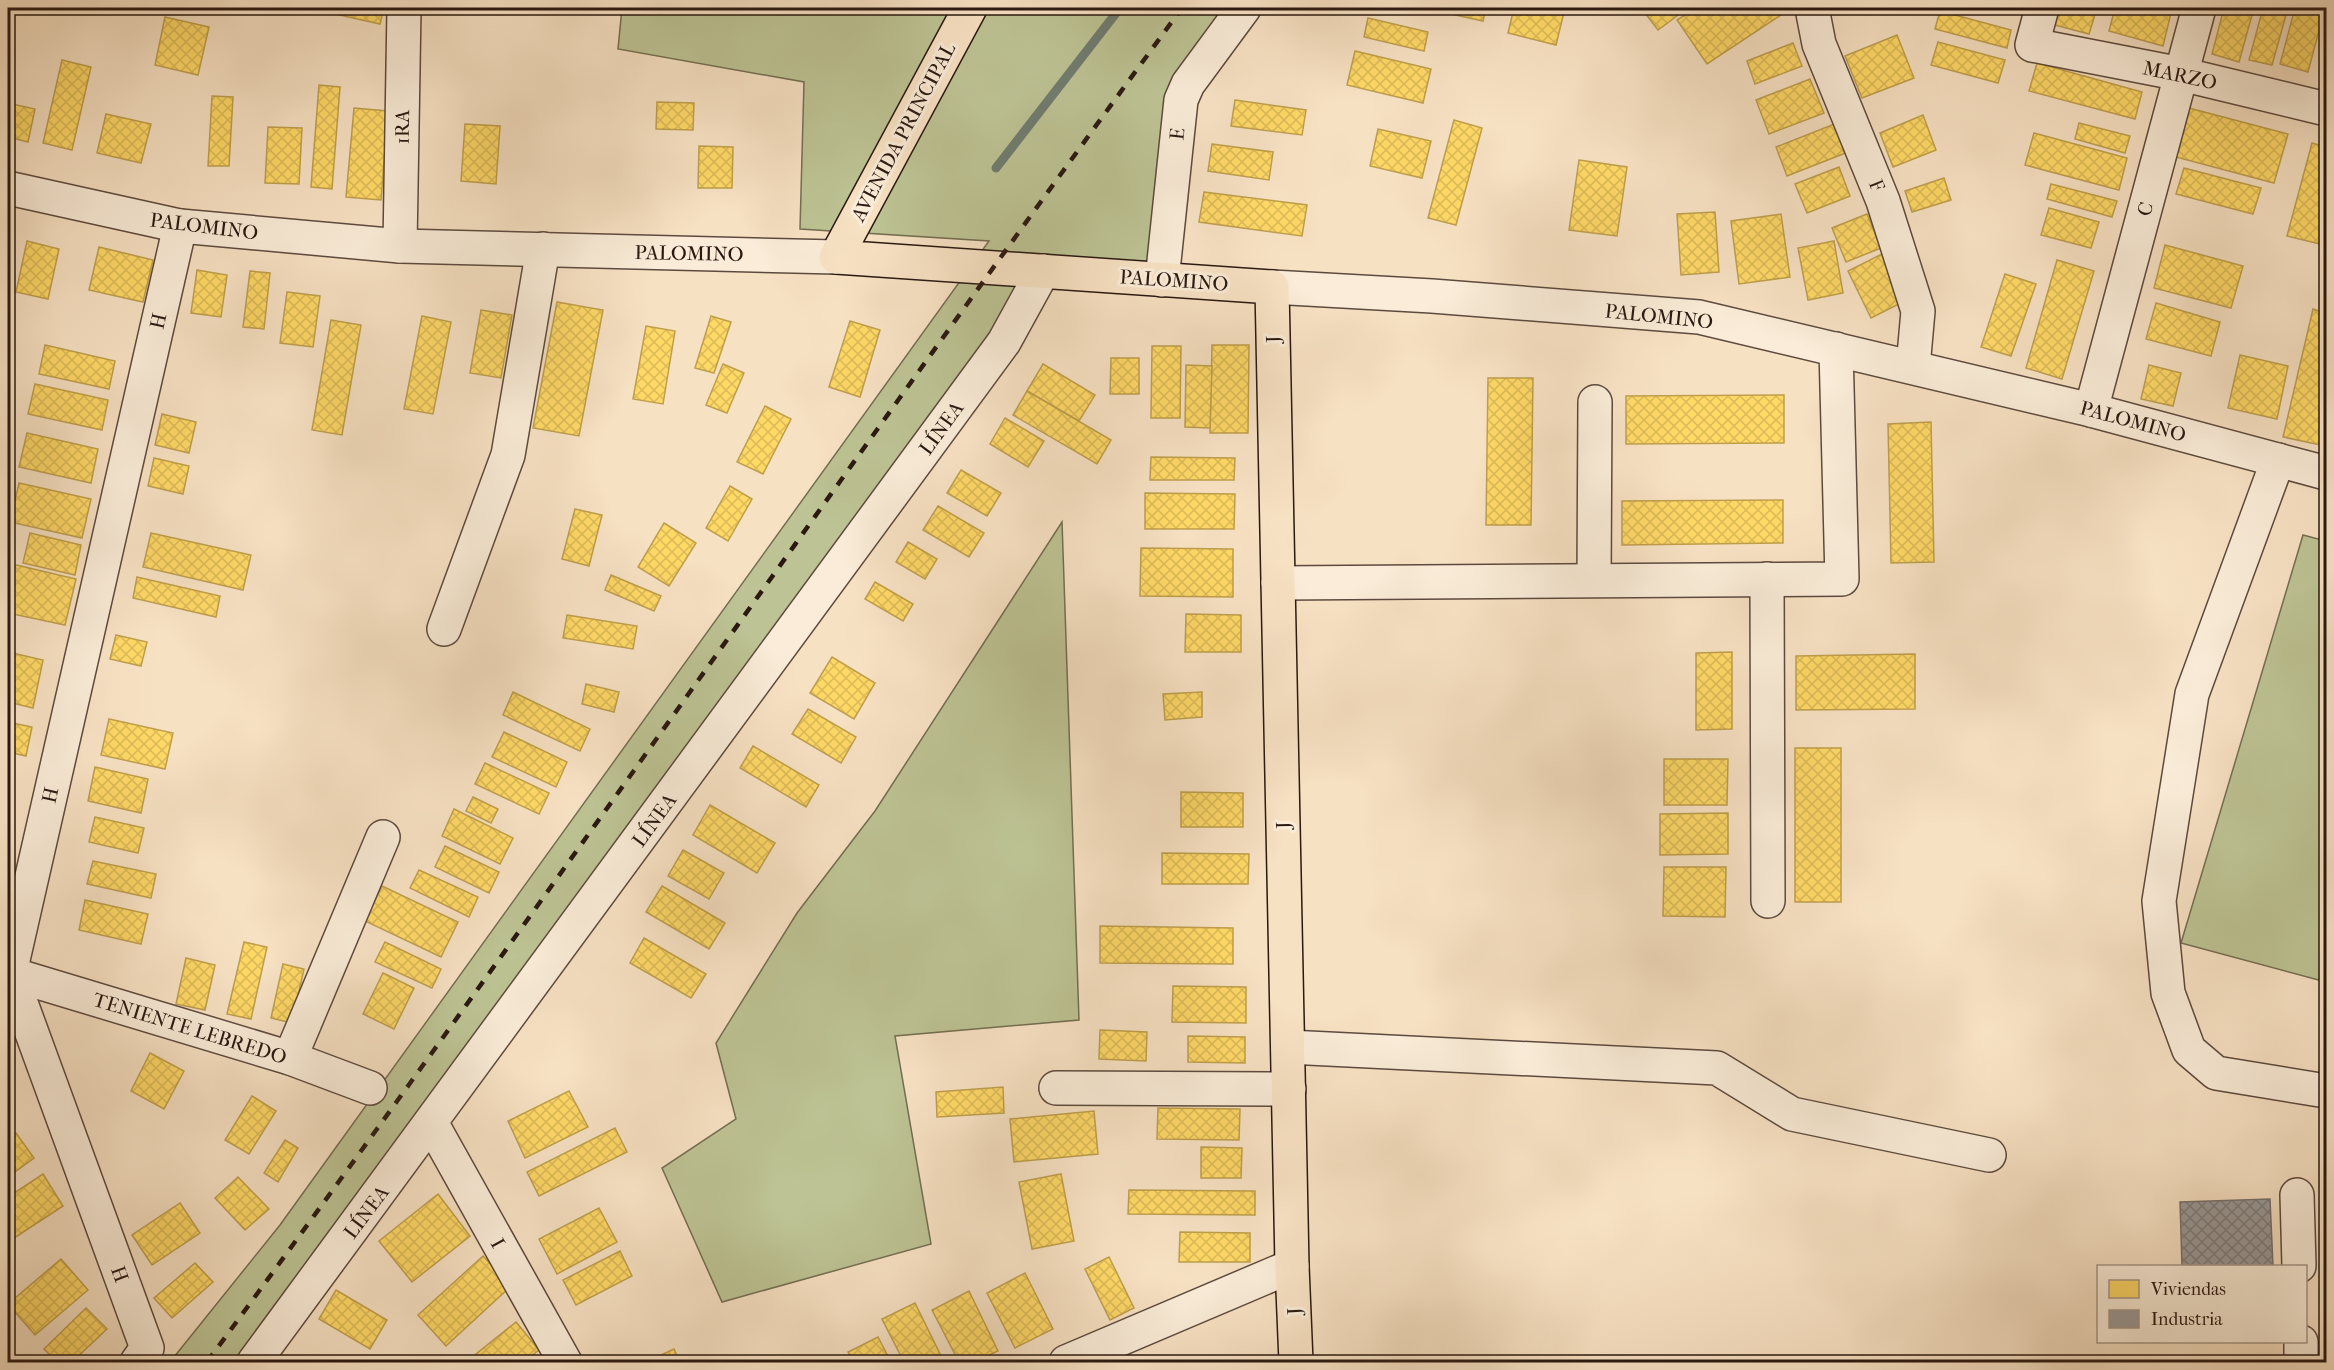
<svg xmlns="http://www.w3.org/2000/svg" width="2334" height="1370" font-family="'IM FELL French Canon',serif">
  <style>
    .grass { fill: #bdc394; stroke: #746e52; stroke-width: 1.5 }
    .homes { fill: url(#homes-cross-hatch); stroke: #bf9f4c; stroke-width: 1.5 }
    .industry { fill: url(#industry-cross-hatch); stroke: #787270; stroke-width: 1.5 }
    .lines { fill: none; stroke-linecap: round; stroke-linejoin: round }
    .stream { stroke: #707c70; stroke-width: 9 }
    .minor-casing { stroke: #5d4a3e; stroke-width: 36 }
    .major-casing { stroke: #2a1811; stroke-width: 36 }
    .minor { stroke: #faecd8; stroke-width: 33 }
    .major { stroke: #f7e1c3; stroke-width: 33 }
    .rail { stroke: #2a1811; stroke-width: 4.5; stroke-dasharray: 10 10; stroke-linecap: butt }
    .labels { text-anchor: middle; stroke-width: 6; stroke-linejoin: round; paint-order: stroke }
    .street-label { font-size: 20px; fill: #2a1811; stroke: #faecd8 }
  </style>
  <defs>
    <pattern id="homes-cross-hatch" width="8" height="8" patternUnits="userSpaceOnUse" patternTransform="scale(1.5)"><rect width="8" height="8" fill="#ffd966"/><path d="M0 0l8 8M0 8l8-8" fill="none" stroke="#dbba57"/></pattern>
    <pattern id="industry-cross-hatch" width="8" height="8" patternUnits="userSpaceOnUse" patternTransform="scale(1.5)"><rect width="8" height="8" fill="#999"/><path d="M0 0l8 8M0 8l8-8" fill="none" stroke="#7d7c7b"/></pattern>
  </defs>
  <rect width="100%" height="100%" fill="#f7e1c3"/>
  <filter id="stains"><feTurbulence type="fractalNoise" baseFrequency=".00333" numOctaves="4"/><feColorMatrix values="0 0 0 0 .2 0 0 0 0 .09 0 0 0 0 .02 0 0 0 .5 -.17"/></filter>
  <radialGradient id="worn" r=".72"><stop offset=".6" stop-color="#630" stop-opacity="0"/><stop offset="1" stop-color="#630" stop-opacity=".3"/></radialGradient>
  <g class="grass">
    <path d="M622,8H1243L1188,84L1174,264L1043,271L257,1362H170L280,1225L989,241L800,229L804,82L618,49Z"/>
    <path d="M1062,522L1079,1020L895,1036L931,1244L722,1302L662,1168L736,1119L716,1043L797,913L875,811Z"/>
    <path d="M2303,535L2326,541V982L2181,943Z"/>
  </g>
  <g class="homes">
    <path d="M317,8H384L380,24L317,10Z"/>
    <path d="M1424,8H1486L1483,21Z"/>
    <path d="M1514,8H1565L1556,45L1508,33Z"/>
    <path d="M1641,8H1676L1681,13L1658,30Z"/>
    <path d="M1696,8H1776L1781,15L1707,64L1677,20Z"/>
    <path d="M2056,8H2097L2089,34L2051,24Z"/>
    <path d="M2115,8H2152L2171,13L2163,46L2109,31Z"/>
    <path d="M2224,8H2254L2239,62L2212,54Z"/>
    <path d="M2263,8H2288L2272,65L2249,60Z"/>
    <path d="M2295,8H2325L2308,72L2280,64Z"/>
    <path d="M1940,11L2011,30L2007,48L1935,29Z"/>
    <path d="M165,17L209,27L198,75L155,65Z"/>
    <path d="M1368,18L1428,32L1424,51L1364,37Z"/>
    <path d="M1897,35L1914,78L1862,98L1845,56Z"/>
    <path d="M1938,42L2005,60L1998,83L1931,65Z"/>
    <path d="M1793,43L1802,66L1755,84L1747,61Z"/>
    <path d="M1355,51L1431,69L1423,103L1347,85Z"/>
    <path d="M62,60L91,67L72,150L43,143Z"/>
    <path d="M2037,63L2142,92L2135,119L2029,91Z"/>
    <path d="M1810,79L1824,113L1769,134L1756,100Z"/>
    <path d="M319,85L340,87L332,189L311,187Z"/>
    <path d="M212,96L233,97L229,166H208Z"/>
    <path d="M1235,100L1306,110L1302,135L1231,126Z"/>
    <path d="M657,102L694,103L693,130L656,129Z"/>
    <path d="M12,104L35,109L28,142L8,137Z"/>
    <path d="M354,108L388,111L381,200L346,197Z"/>
    <path d="M2189,108L2288,134L2274,183L2176,157Z"/>
    <path d="M106,114L151,124L141,163L97,153Z"/>
    <path d="M1923,115L1936,150L1893,167L1880,133Z"/>
    <path d="M1454,120L1482,128L1456,225L1428,218Z"/>
    <path d="M1837,123L1848,152L1787,176L1776,147Z"/>
    <path d="M2079,123L2130,136L2125,153L2075,139Z"/>
    <path d="M465,124L500,126L496,184L461,181Z"/>
    <path d="M268,127L302,128L299,184L265,183Z"/>
    <path d="M1378,129L1431,141L1422,178L1370,166Z"/>
    <path d="M2034,133L2127,158L2119,190L2025,165Z"/>
    <path d="M2312,143L2326,147V221L2320,244L2287,236Z"/>
    <path d="M1212,144L1273,152L1269,180L1208,171Z"/>
    <path d="M699,146L733,147L732,188H698Z"/>
    <path d="M1579,160L1627,167L1617,236L1569,230Z"/>
    <path d="M1839,167L1850,196L1807,213L1795,184Z"/>
    <path d="M2184,168L2261,188L2253,214L2176,194Z"/>
    <path d="M1944,178L1951,200L1912,212L1905,191Z"/>
    <path d="M2051,184L2117,201L2112,217L2047,199Z"/>
    <path d="M1204,192L1307,205L1302,236L1199,222Z"/>
    <path d="M2049,208L2099,222L2091,248L2041,235Z"/>
    <path d="M1715,212L1719,272L1681,275L1677,214Z"/>
    <path d="M1781,214L1790,277L1739,284L1731,221Z"/>
    <path d="M1867,214L1881,248L1846,262L1832,228Z"/>
    <path d="M27,241L59,249L48,299L16,292Z"/>
    <path d="M1834,241L1843,293L1808,300L1798,248Z"/>
    <path d="M2165,245L2243,266L2231,308L2154,288Z"/>
    <path d="M99,247L153,260L143,302L89,290Z"/>
    <path d="M1884,253L1907,300L1871,318L1848,271Z"/>
    <path d="M2057,260L2094,271L2062,379L2026,368Z"/>
    <path d="M197,270L227,275L221,317L191,313Z"/>
    <path d="M250,271L270,273L264,329L243,327Z"/>
    <path d="M2005,274L2036,284L2011,356L1981,347Z"/>
    <path d="M8,288L14,289L8,317Z"/>
    <path d="M287,292L320,296L313,347L280,343Z"/>
    <path d="M557,302L603,310L579,436L533,428Z"/>
    <path d="M2156,303L2220,322L2211,356L2146,339Z"/>
    <path d="M2313,309L2326,313V424L2321,445L2283,437Z"/>
    <path d="M481,310L512,315L501,378L470,373Z"/>
    <path d="M422,316L451,322L433,414L404,409Z"/>
    <path d="M711,316L731,322L714,373L695,368Z"/>
    <path d="M331,320L361,325L342,435L312,430Z"/>
    <path d="M850,321L880,330L860,397L829,387Z"/>
    <path d="M646,326L675,331L663,404L633,399Z"/>
    <path d="M45,345L115,361L109,389L39,374Z"/>
    <path d="M1212,345H1249L1248,433H1210Z"/>
    <path d="M1152,346H1181L1180,418H1151Z"/>
    <path d="M2240,355L2288,366L2277,419L2228,408Z"/>
    <path d="M1111,358H1139V394H1110Z"/>
    <path d="M723,364L744,373L727,413L706,405Z"/>
    <path d="M1043,364L1095,395L1079,421L1027,391Z"/>
    <path d="M1186,365L1212,366L1210,428L1185,427Z"/>
    <path d="M2149,365L2181,373L2173,406L2141,399Z"/>
    <path d="M1488,378H1533L1531,525H1486Z"/>
    <path d="M35,384L108,400L102,430L28,414Z"/>
    <path d="M1027,391L1111,440L1097,464L1013,415Z"/>
    <path d="M1784,395V443L1626,444V396Z"/>
    <path d="M765,406L791,419L763,474L737,462Z"/>
    <path d="M162,414L196,422L189,453L155,445Z"/>
    <path d="M1005,418L1044,441L1028,467L990,444Z"/>
    <path d="M1931,422L1934,562L1891,563L1888,424Z"/>
    <path d="M27,433L98,449L91,483L19,467Z"/>
    <path d="M1151,457L1235,458L1234,480H1150Z"/>
    <path d="M154,458L189,466L183,494L148,486Z"/>
    <path d="M961,470L1001,493L987,516L947,493Z"/>
    <path d="M19,483L91,499L82,538L10,522Z"/>
    <path d="M730,486L752,499L728,541L706,528Z"/>
    <path d="M1145,493L1235,494L1234,529H1145Z"/>
    <path d="M1783,500V543L1622,545V501Z"/>
    <path d="M938,506L984,533L969,557L923,530Z"/>
    <path d="M575,509L602,515L589,566L562,559Z"/>
    <path d="M664,523L696,543L669,586L638,567Z"/>
    <path d="M30,533L81,545L75,575L23,563Z"/>
    <path d="M151,533L251,555L243,590L143,567Z"/>
    <path d="M908,542L937,559L925,579L896,562Z"/>
    <path d="M1141,548L1233,549V597L1140,596Z"/>
    <path d="M8,563L76,579L65,625L8,613Z"/>
    <path d="M611,575L661,596L654,611L605,590Z"/>
    <path d="M137,577L220,596L216,617L133,598Z"/>
    <path d="M875,582L913,604L903,621L865,599Z"/>
    <path d="M1186,614L1241,615V652H1185Z"/>
    <path d="M567,615L637,626L633,649L563,638Z"/>
    <path d="M116,635L147,642L141,666L110,659Z"/>
    <path d="M8,652L43,660L33,708L8,702Z"/>
    <path d="M1732,652V729L1696,730V653Z"/>
    <path d="M1915,654V709L1796,710V656Z"/>
    <path d="M832,657L875,683L854,719L810,693Z"/>
    <path d="M586,684L619,692L614,712L582,704Z"/>
    <path d="M513,692L590,729L580,751L503,715Z"/>
    <path d="M1202,692V717L1165,720L1163,694Z"/>
    <path d="M808,709L856,737L841,763L792,734Z"/>
    <path d="M109,719L173,733L165,769L101,755Z"/>
    <path d="M8,722L32,727L26,756L8,752Z"/>
    <path d="M504,732L567,762L556,787L492,757Z"/>
    <path d="M753,746L819,785L806,807L740,768Z"/>
    <rect x="1795" y="748" width="46" height="154"/>
    <path d="M1664,759H1728L1727,805H1664Z"/>
    <path d="M485,763L549,793L539,814L475,784Z"/>
    <path d="M95,767L148,779L141,813L88,801Z"/>
    <path d="M8,769L13,770L8,794Z"/>
    <path d="M1181,792L1243,793V827H1181Z"/>
    <path d="M473,797L498,809L491,823L466,811Z"/>
    <path d="M710,805L775,843L757,873L693,835Z"/>
    <path d="M454,809L513,838L500,864L442,836Z"/>
    <path d="M1728,813V854L1660,855V814Z"/>
    <path d="M95,817L144,828L138,853L89,842Z"/>
    <path d="M445,846L499,872L489,893L435,867Z"/>
    <path d="M683,850L724,873L709,899L668,876Z"/>
    <path d="M1162,853L1249,854L1248,884H1162Z"/>
    <path d="M93,861L156,874L151,898L87,884Z"/>
    <path d="M1664,867H1726L1725,917L1663,916Z"/>
    <path d="M419,870L478,897L469,917L410,888Z"/>
    <path d="M382,886L458,922L441,957L365,921Z"/>
    <path d="M662,886L725,923L709,949L646,912Z"/>
    <path d="M85,900L148,914L141,944L79,930Z"/>
    <path d="M1100,926L1233,928V964L1100,963Z"/>
    <path d="M644,938L706,974L691,998L630,963Z"/>
    <path d="M244,942L267,947L251,1019L227,1014Z"/>
    <path d="M385,942L441,969L432,988L375,962Z"/>
    <path d="M186,958L215,965L205,1010L176,1004Z"/>
    <path d="M283,964L304,969L292,1023L271,1018Z"/>
    <path d="M383,973L414,988L394,1029L363,1014Z"/>
    <path d="M1173,986L1246,987V1023L1172,1022Z"/>
    <path d="M1100,1030L1147,1032L1146,1061L1099,1059Z"/>
    <path d="M1188,1036L1245,1037V1063L1188,1062Z"/>
    <path d="M150,1053L184,1071L164,1109L131,1091Z"/>
    <path d="M1003,1087L1004,1113L937,1117L936,1092Z"/>
    <path d="M569,1091L588,1127L525,1158L508,1121Z"/>
    <path d="M252,1096L276,1111L249,1154L225,1140Z"/>
    <path d="M1158,1108L1240,1109L1239,1140L1157,1139Z"/>
    <path d="M1094,1111L1098,1154L1014,1162L1010,1119Z"/>
    <path d="M615,1128L627,1152L539,1196L527,1172Z"/>
    <path d="M16,1133L34,1158L8,1177V1139Z"/>
    <path d="M285,1140L298,1148L278,1182L264,1173Z"/>
    <path d="M1201,1147L1242,1148L1241,1178H1201Z"/>
    <path d="M43,1174L63,1206L8,1242V1197Z"/>
    <path d="M1061,1174L1074,1241L1032,1249L1019,1182Z"/>
    <path d="M238,1177L269,1209L245,1230L215,1198Z"/>
    <path d="M1129,1190L1255,1191V1215L1128,1214Z"/>
    <path d="M438,1194L470,1236L412,1282L379,1241Z"/>
    <path d="M180,1203L200,1233L152,1265L132,1235Z"/>
    <path d="M599,1208L617,1242L557,1274L539,1239Z"/>
    <path d="M1180,1232L1250,1233V1262H1179Z"/>
    <path d="M620,1251L632,1276L576,1305L563,1280Z"/>
    <path d="M483,1256L511,1286L446,1346L418,1315Z"/>
    <path d="M1109,1257L1134,1308L1110,1320L1085,1269Z"/>
    <path d="M61,1259L88,1290L35,1335L8,1304Z"/>
    <path d="M195,1263L213,1282L172,1318L154,1298Z"/>
    <path d="M1025,1273L1053,1329L1015,1348L987,1293Z"/>
    <path d="M336,1290L387,1320L370,1349L319,1319Z"/>
    <path d="M969,1291L998,1351L974,1362H959L932,1310Z"/>
    <path d="M915,1303L944,1362H904L882,1319Z"/>
    <path d="M86,1308L107,1329L72,1362H57L44,1349Z"/>
    <path d="M516,1322L539,1350L524,1362H466Z"/>
    <path d="M878,1337L891,1362H854L848,1352Z"/>
    <path d="M674,1349L680,1362H646Z"/>
  </g>
  <g class="industry">
    <path d="M2270,1199L2273,1266H2182L2180,1202Z"/>
    <path d="M2229,1356V1362H2151V1357Z"/>
  </g>
  <g class="lines">
    <path class="stream" d="M996,168L1120,8"/>
    <defs>
      <g id="minor">
        <path d="M1812,8L1819,44L1883,201L1918,311L1913,367"/>
        <path d="M2042,8L2032,45L2181,74L2326,109"/>
        <path d="M8,188L180,226L400,246L836,257"/>
        <path d="M400,246L404,8"/>
        <path d="M1162,280L1181,100L1188,84L1244,8"/>
        <path d="M1272,287L1432,296L1699,317L2091,410L2326,473"/>
        <path d="M2091,410L2199,8"/>
        <path d="M2278,460L2192,694L2159,901L2168,993L2189,1050L2216,1073L2326,1091"/>
        <path d="M1767,579L1768,901"/>
        <path d="M1594,580L1595,402"/>
        <path d="M1278,583L1842,579L1836,349"/>
        <path d="M444,629L508,455L543,249"/>
        <path d="M8,973L290,1058L370,1088"/>
        <path d="M1288,1047L1717,1068L1792,1114L1989,1155"/>
        <path d="M290,1058L383,837"/>
        <path d="M1056,1088L1289,1089"/>
        <path d="M432,1124L565,1362"/>
        <path d="M2297,1195L2299,1266"/>
        <path d="M2301,1342V1362"/>
        <path d="M137,1362L147,1348L10,973L180,226"/>
        <path d="M254,1362L1004,342L1043,271"/>
        <path d="M1066,1362L1292,1266"/>
      </g>
      <path id="major" d="M970,8L836,257L1272,287L1292,1266L1296,1362"/>
    </defs>
    <use href="#minor" class="minor-casing"/>
    <use href="#major" class="major-casing"/>
    <use href="#minor" class="minor"/>
    <use href="#major" class="major"/>
    <path class="rail" d="M207,1362C537,914 853,456 1182,8"/>
  </g>
  <g class="labels">
    <g class="street-label">
      <text transform="translate(2180 75) rotate(12)" y="7">MARZO</text>
      <text transform="translate(402 127) rotate(-89)" y="7">1RA</text>
      <text transform="translate(903 132) rotate(-62)" y="7">AVENIDA PRINCIPAL</text>
      <text transform="translate(1177 134) rotate(-84)" y="7">E</text>
      <text transform="translate(1877 185) rotate(68)" y="7">F</text>
      <text transform="translate(2145 209) rotate(-75)" y="7">C</text>
      <text transform="translate(204 226) rotate(7)" y="7">PALOMINO</text>
      <text transform="translate(689 253) rotate(1)" y="7">PALOMINO</text>
      <text transform="translate(1174 280) rotate(4)" y="7">PALOMINO</text>
      <text transform="translate(1659 316) rotate(6)" y="7">PALOMINO</text>
      <text transform="translate(158 321) rotate(-77)" y="7">H</text>
      <text transform="translate(1273 339) rotate(-91)" y="7">J</text>
      <text transform="translate(2133 421) rotate(15)" y="7">PALOMINO</text>
      <text transform="translate(941 428) rotate(-54)" y="7">LÍNEA</text>
      <text transform="translate(50 795) rotate(-77)" y="7">H</text>
      <text transform="translate(654 820) rotate(-54)" y="7">LÍNEA</text>
      <text transform="translate(1283 825) rotate(-91)" y="7">J</text>
      <text transform="translate(190 1028) rotate(17)" y="7">TENIENTE LEBREDO</text>
      <text transform="translate(366 1212) rotate(-53)" y="7">LÍNEA</text>
      <text transform="translate(498 1243) rotate(61)" y="7">I</text>
      <text transform="translate(120 1274) rotate(70)" y="7">H</text>
      <text transform="translate(1294 1311) rotate(-93)" y="7">J</text>
    </g>
  </g>
  <rect width="2334" height="1370" fill="none" stroke="#f7e1c3" stroke-width="30"/>
  <rect x="9" y="9" width="2316" height="1352" fill="none" stroke="#2a1811" stroke-width="3"/>
  <rect x="15" y="15" width="2304" height="1340" fill="none" stroke="#2a1811" stroke-width="1.5"/>
  <rect x="2097" y="1265" width="210" height="78" fill="#faecd8" stroke="#a79788" stroke-width="1.5"/>
  <rect x="2109" y="1280" width="30" height="18" fill="#ffd966" stroke="#a79788" stroke-width="1.5"/>
  <text x="2151" y="1295" font-size="18" fill="#2a1811">Viviendas</text>
  <rect x="2109" y="1310" width="30" height="18" fill="#999999" stroke="#a79788" stroke-width="1.5"/>
  <text x="2151" y="1325" font-size="18" fill="#2a1811">Industria</text>
  <rect width="100%" height="100%" filter="url(#stains)"/>
  <rect width="100%" height="100%" fill="url(#worn)"/>
</svg>
